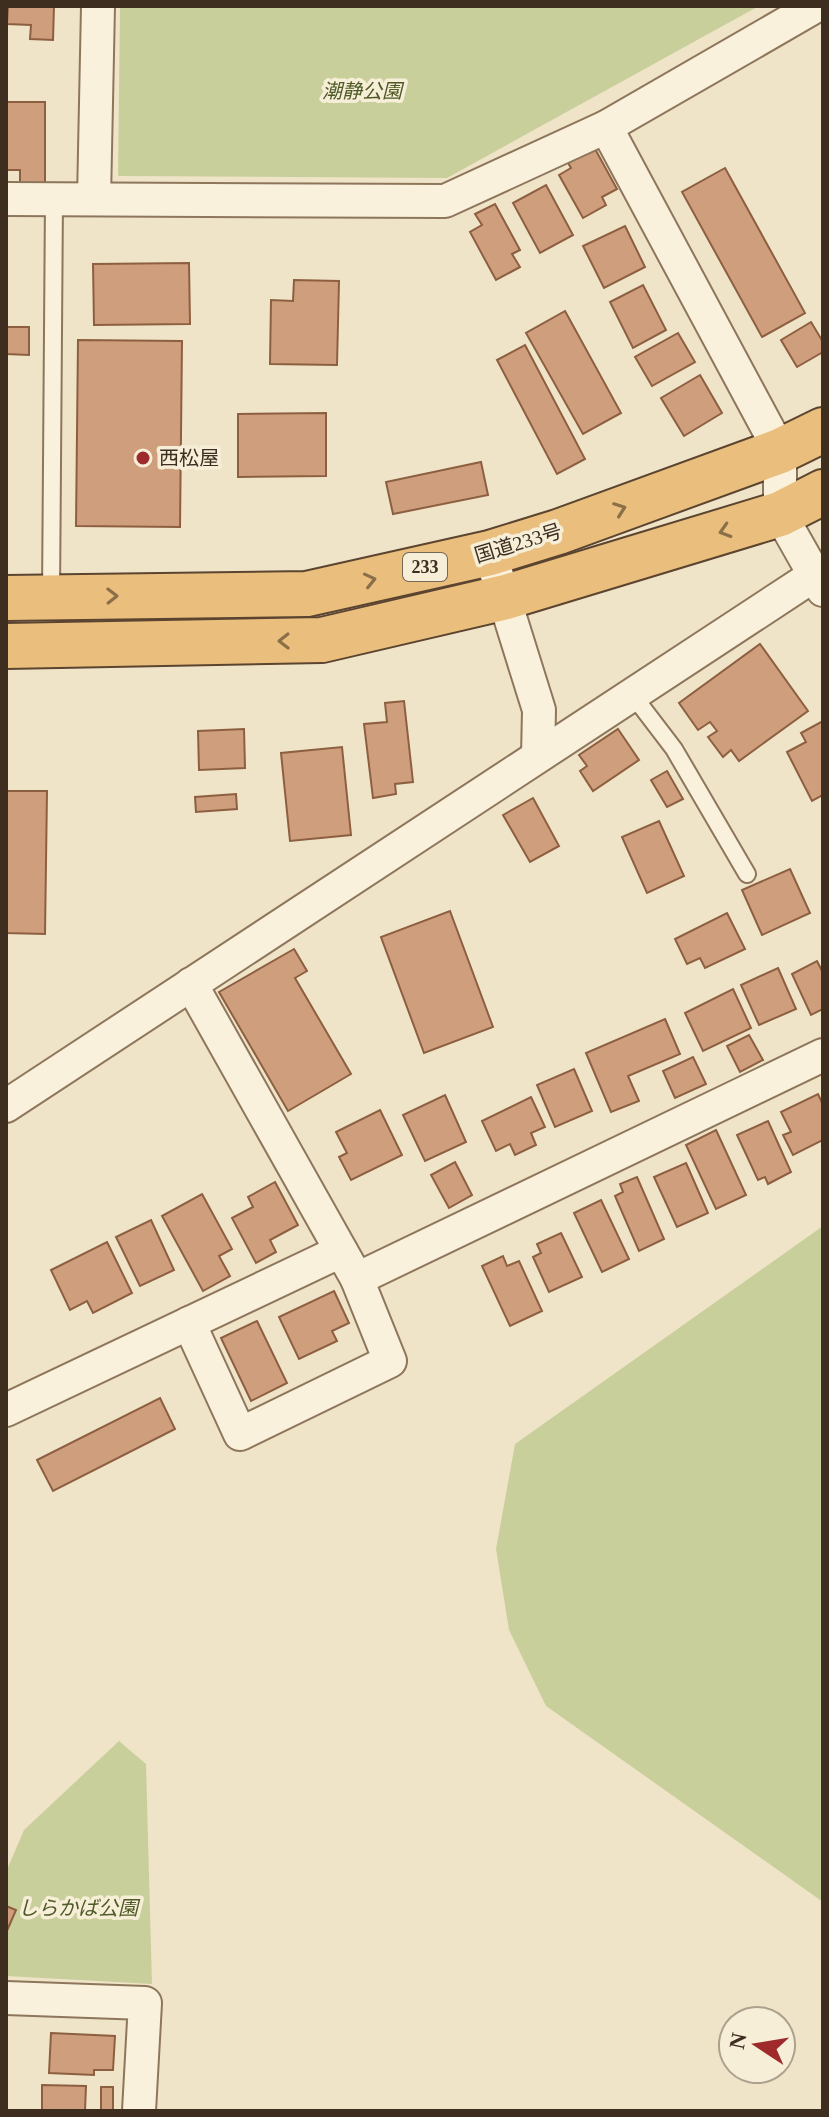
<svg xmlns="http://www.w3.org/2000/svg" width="829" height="2117" font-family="'Times New Roman','Noto Sans JP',serif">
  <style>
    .green { fill: #c9cf9b }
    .building { fill: #cf9f7d; stroke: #8d5f41; stroke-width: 2 }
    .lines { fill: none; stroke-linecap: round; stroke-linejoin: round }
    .service-casing { stroke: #8d765c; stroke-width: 20 }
    .minor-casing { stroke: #8d765c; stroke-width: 36 }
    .trunk-casing { stroke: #5b4430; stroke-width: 48 }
    .service { stroke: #faf1dc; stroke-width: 16 }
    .minor { stroke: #faf1dc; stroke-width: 32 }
    .trunk { stroke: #eabe7c; stroke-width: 44 }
    .oneway { stroke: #8b6f49 }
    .poi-dot { fill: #9e2a2b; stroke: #f7eed8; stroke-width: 3 }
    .labels { text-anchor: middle; stroke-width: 7; stroke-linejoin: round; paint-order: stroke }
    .shield { fill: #f7eed8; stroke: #756857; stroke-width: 2 }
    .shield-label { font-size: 18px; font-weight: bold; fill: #3d2e20 }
    .park-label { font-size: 20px; font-style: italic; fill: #4d5a26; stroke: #f7eed8 }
    .poi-label { font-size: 20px; fill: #3d2e20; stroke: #f7eed8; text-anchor: start }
    .street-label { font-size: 20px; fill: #3d2e20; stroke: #f7eed8 }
  </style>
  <rect width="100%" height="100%" fill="#f0e4c8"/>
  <g class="green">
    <path d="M120,6H759L447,178L118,176Z"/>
    <path d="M823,1226V1902L546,1706L509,1630L496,1549L515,1444Z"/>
    <path d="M119,1741L146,1764L152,1984L6,1976V1872L24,1830Z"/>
  </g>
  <g class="building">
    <path d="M8,6H54L53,40L30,39L31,25L7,24Z"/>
    <path d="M6,102H45V183H20V170H6Z"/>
    <path d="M594,147L617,189L602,197L606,205L583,218L559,175L571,168L567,161Z"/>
    <path d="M725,168L805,313L762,337L682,192Z"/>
    <path d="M546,185L573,235L540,253L513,203Z"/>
    <path d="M495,204L520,250L512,254L520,267L496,280L470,232L482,225L475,214Z"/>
    <path d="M625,226L645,267L604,288L583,246Z"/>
    <path d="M189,263L190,324L94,325L93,264Z"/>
    <path d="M294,280L339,281L337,365L270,364L271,300L293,301Z"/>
    <path d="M643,285L666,330L633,348L610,302Z"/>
    <path d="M565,311L621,413L583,434L526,333Z"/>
    <path d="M811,322L823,342V352L797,367L781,340Z"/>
    <path d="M6,327H29V355L6,354Z"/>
    <path d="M678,333L695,362L652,386L635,357Z"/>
    <path d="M78,340L182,341L180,527L76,526Z"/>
    <path d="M525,345L585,459L557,474L497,360Z"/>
    <path d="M700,375L722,413L684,436L661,398Z"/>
    <path d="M326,413V476L238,477V414Z"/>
    <path d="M481,462L488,495L393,514L386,482Z"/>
    <path d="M760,644L808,711L739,761L731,750L723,757L708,737L717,731L710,722L698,730L679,703Z"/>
    <path d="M404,701L413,782L395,784L396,794L373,798L364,724L387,722L385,703Z"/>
    <path d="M823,721V795L812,801L787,752L806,742L801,733Z"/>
    <path d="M244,729L245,768L199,770L198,731Z"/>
    <path d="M618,729L639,760L593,791L580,771L587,766L579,755Z"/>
    <path d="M342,747L351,835L290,841L281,753Z"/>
    <path d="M667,771L683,799L667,807L651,780Z"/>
    <path d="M6,791H47L45,934L6,933Z"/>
    <path d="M236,794L237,809L196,812L195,797Z"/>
    <path d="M533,798L559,846L530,862L503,815Z"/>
    <path d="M659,821L684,876L647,893L622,837Z"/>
    <path d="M790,869L810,913L762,935L742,890Z"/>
    <path d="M450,911L493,1027L424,1053L381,937Z"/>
    <path d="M727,913L745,949L705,968L700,958L687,964L675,939Z"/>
    <path d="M294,949L307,971L295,978L351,1074L288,1111L219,992Z"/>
    <path d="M817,961L823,973V1009L811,1015L792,974Z"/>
    <path d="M778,968L796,1009L759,1025L741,985Z"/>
    <path d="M733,989L751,1028L703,1051L685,1013Z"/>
    <path d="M665,1019L680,1054L628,1076L639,1101L611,1112L586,1053Z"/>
    <path d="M749,1035L763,1060L740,1072L727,1046Z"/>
    <path d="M693,1057L706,1084L675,1098L663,1071Z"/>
    <path d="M574,1069L592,1111L555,1127L537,1085Z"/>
    <path d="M818,1094L823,1105V1140L793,1155L783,1135L791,1132L781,1112Z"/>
    <path d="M445,1095L466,1142L425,1161L403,1115Z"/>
    <path d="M531,1097L545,1127L531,1133L536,1145L515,1155L510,1144L496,1151L482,1121Z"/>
    <path d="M380,1110L402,1155L351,1180L339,1157L347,1153L336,1132Z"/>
    <path d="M768,1121L791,1172L768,1184L765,1177L758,1180L737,1135Z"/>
    <path d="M716,1130L746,1195L716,1209L686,1145Z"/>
    <path d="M455,1162L472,1195L449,1208L431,1175Z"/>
    <path d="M686,1163L708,1213L677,1227L654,1177Z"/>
    <path d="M637,1177L664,1239L639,1251L615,1196L623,1192L620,1184Z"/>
    <path d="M275,1182L298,1225L270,1240L276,1252L256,1263L232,1218L253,1207L248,1197Z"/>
    <path d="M202,1194L232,1249L219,1256L230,1276L203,1291L162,1216Z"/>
    <path d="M601,1200L629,1259L602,1272L574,1213Z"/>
    <path d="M151,1220L174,1270L140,1286L116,1237Z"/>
    <path d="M561,1233L582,1277L549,1292L533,1257L541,1253L537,1244Z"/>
    <path d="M107,1242L132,1293L93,1313L87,1301L70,1310L51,1270Z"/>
    <path d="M503,1256L507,1266L519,1261L542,1311L510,1326L482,1266Z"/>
    <path d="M334,1291L349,1323L332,1331L337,1341L299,1359L279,1317Z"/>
    <path d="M257,1321L287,1383L251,1401L221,1338Z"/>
    <path d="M160,1398L175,1429L53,1491L37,1460Z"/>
    <path d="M6,1906L16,1910L6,1933Z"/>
    <path d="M51,2033L115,2036L113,2070H94V2075L49,2073Z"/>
    <path d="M42,2085L86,2086L85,2111H42Z"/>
    <rect x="101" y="2087" width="12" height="24"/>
  </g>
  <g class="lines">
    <defs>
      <g id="service">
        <path d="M51,596L54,199"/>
        <path d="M632,694L674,749L747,874"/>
      </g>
      <g id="minor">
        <path d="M606,127L780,451V514L823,590"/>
        <path d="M6,199L445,201L606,127L816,6"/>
        <path d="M94,199L98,6"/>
        <path d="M490,553L539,710L538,756"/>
        <path d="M191,984L357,1279L823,1055"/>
        <path d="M6,1106L813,576"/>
        <path d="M189,1323L240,1434L390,1361L357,1279"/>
        <path d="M6,1410L341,1251"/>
        <path d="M6,1998L145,2003L139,2111"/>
      </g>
      <g id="trunk">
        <path d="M6,598L307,594L490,553L558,532L780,451L823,430"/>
        <path d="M6,646L322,640L506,597L780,514L823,492"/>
      </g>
    </defs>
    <use href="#service" class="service-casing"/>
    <use href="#minor" class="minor-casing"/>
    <use href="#trunk" class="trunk-casing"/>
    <use href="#service" class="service"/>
    <use href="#minor" class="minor"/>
    <use href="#trunk" class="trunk"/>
  </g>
  <defs><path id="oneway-chevron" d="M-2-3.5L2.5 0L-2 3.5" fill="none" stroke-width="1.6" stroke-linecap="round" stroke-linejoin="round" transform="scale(2)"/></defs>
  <g class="oneway">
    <use href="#oneway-chevron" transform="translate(620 509) rotate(-20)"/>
    <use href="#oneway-chevron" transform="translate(725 531) rotate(163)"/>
    <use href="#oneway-chevron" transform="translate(370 580) rotate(-13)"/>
    <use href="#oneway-chevron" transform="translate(112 596) rotate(-1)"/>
    <use href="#oneway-chevron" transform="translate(284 641) rotate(179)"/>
  </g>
  <circle class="poi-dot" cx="143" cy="458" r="8"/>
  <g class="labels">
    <rect class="shield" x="403" y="553" width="44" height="28" rx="6"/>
    <g class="shield-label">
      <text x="425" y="573">233</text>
    </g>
    <g class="park-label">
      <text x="362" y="98">潮静公園</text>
      <text x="78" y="1915">しらかば公園</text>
    </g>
    <g class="poi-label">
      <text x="159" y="465">西松屋</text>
    </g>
    <g class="street-label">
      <text transform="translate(518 543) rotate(-17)" y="7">国道233号</text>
    </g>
  </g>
  <rect width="829" height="2117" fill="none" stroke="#3d2e20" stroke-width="16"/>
  <g transform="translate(757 2045) rotate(282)"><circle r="38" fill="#f7eed8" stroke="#ada18e" stroke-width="2"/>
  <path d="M0-6L14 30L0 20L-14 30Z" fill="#9e2a2b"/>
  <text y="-12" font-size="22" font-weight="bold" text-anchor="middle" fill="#3d2e20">N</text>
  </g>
</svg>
